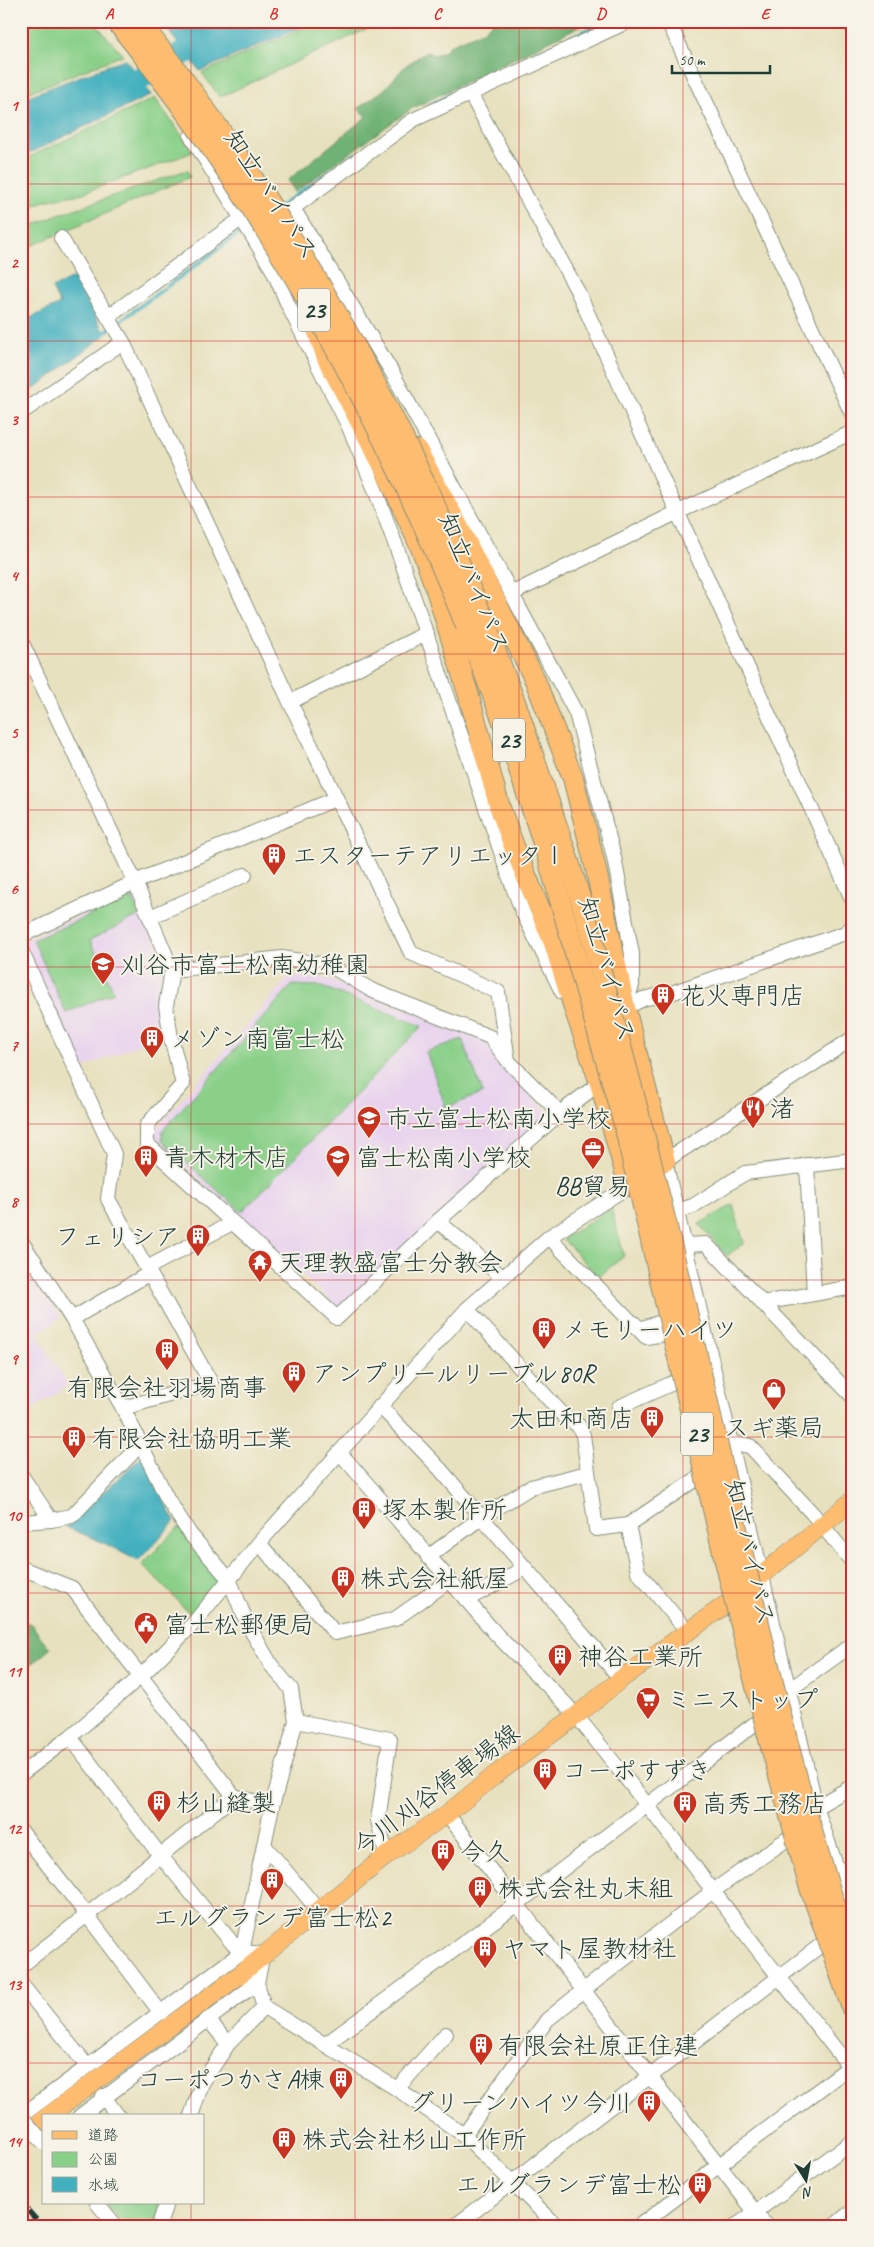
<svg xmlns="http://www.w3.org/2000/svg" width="874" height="2247" font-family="Caveat,'Klee One',sans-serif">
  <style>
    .built { fill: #e8d2ee }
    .green { fill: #8ad089; stroke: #54865e }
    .forest { fill: #6fb275; stroke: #477854 }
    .water { fill: #42b0bf; stroke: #30767a }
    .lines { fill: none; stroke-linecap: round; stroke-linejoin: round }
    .stream { stroke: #42b0bf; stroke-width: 4 }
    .river { stroke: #42b0bf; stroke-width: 24 }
    .minor-casing { stroke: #848f7a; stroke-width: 16 }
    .major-casing { stroke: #848f7a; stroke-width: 19 }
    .highway-casing { stroke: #848f7a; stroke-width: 22 }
    .minor { stroke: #fff; stroke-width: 14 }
    .major { stroke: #febc70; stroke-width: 18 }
    .highway { stroke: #febc70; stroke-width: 20 }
    .rail-casing { stroke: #1f3d34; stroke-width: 5.5 }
    .rail { stroke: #f7f3e8; stroke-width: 4; stroke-dasharray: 11; stroke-linecap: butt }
    .minor-bridge-casing { stroke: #848f7a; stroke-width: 16; stroke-linecap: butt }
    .highway-bridge-casing { stroke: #848f7a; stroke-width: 22; stroke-linecap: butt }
    .minor-bridge { stroke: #fff; stroke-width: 14 }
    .highway-bridge { stroke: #febc70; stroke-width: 20 }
    .grid { fill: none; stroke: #d62828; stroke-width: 1; stroke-opacity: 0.55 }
    .labels { text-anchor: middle; stroke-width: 4; stroke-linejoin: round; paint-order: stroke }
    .shield { fill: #f7f3e8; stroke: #60746a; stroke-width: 1 }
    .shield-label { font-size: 24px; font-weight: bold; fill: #1f3d34 }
    .street-label { font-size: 25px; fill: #1f3d34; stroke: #f7f3e8 }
    .poi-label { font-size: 25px; fill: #1f3d34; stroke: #f7f3e8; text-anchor: start }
    .neatline { fill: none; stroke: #d62828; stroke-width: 2 }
    .grid-label { font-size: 16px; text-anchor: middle; font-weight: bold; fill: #d62828 }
  </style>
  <rect width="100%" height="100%" fill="#f7f3e8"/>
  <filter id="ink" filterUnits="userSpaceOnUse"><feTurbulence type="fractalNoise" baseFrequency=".02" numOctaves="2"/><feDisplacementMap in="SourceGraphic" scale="10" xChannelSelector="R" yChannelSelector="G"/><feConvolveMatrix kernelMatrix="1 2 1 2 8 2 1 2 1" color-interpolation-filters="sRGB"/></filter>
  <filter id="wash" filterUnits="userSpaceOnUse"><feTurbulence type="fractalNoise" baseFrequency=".0096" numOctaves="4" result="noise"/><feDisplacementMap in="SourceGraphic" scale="20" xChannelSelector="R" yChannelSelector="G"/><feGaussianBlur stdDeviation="1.12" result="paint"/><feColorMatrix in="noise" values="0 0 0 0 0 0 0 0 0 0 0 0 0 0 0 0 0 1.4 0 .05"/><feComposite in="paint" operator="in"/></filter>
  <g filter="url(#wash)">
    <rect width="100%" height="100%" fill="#e8e1bf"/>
    <g class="built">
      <path d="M136,891L166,965L167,1032L81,1069L22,941Z"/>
      <path d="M289,977H319L346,985L486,1041L506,1068L552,1116L340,1309L155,1141L156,1129Z"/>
      <path d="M30,1272L61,1317L37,1334L68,1385L21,1417V1278Z"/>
    </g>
    <g class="green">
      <path d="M21,21H93L123,55L21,95Z"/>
      <path d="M320,21H384L220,97L202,73Z"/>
      <path d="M155,98L193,152L80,194L44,201L21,211V161Z"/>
      <path d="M187,170L190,177L21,250V230L61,214Z"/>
      <path d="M132,897L140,915L90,940L114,992L66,1013L33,940Z"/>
      <path d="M292,985L320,986L422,1026L242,1212L162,1141L163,1130Z"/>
      <path d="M462,1039L483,1093L446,1108L426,1052Z"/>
      <path d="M733,1205L744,1243L727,1256L699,1224Z"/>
      <path d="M611,1208L624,1256L598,1277L563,1239Z"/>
      <path d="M179,1527L224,1578L192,1616L142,1564Z"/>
      <path d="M105,2203H161L154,2226H124Z"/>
    </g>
    <g class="forest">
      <path d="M493,21H590L411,109L295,192L288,180L366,117L358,108L385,89L405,66L426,52L434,55L444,52L450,45L483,31Z"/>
      <path d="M21,1620L31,1624L50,1649L21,1673Z"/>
    </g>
    <g class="water">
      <path d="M182,21H315L200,71L166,28Z"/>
      <path d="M125,59L151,95L21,157V99Z"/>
      <path d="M75,277L105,335L25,396L21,391V322L60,304L52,288Z"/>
      <path d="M142,1456L175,1521L138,1561L102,1542L66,1527Z"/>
    </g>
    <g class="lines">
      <g class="stream">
        <path d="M430,105L605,21"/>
        <path d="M279,207L356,154"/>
        <path d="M101,335L244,230"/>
      </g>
      <path class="river" d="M112,95L204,41L244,21"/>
    </g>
  </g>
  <g filter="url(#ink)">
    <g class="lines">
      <defs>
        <g id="minor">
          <path d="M668,21L853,416"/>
          <path d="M471,95L578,292L853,901"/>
          <path d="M191,136L273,270L289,307L349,427L376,492L400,557L513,887L523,913L562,992"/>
          <path d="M61,238L108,317L234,224"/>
          <path d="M108,317L123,342L290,702L411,953L498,992L508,1061L560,1113"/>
          <path d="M21,413L123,342"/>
          <path d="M511,594L678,512L853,432"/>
          <path d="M21,641L135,882L172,970L166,1006L171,1038L183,1084L147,1125V1144L337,1318L438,1221L560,1113L600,1083"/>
          <path d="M290,702L427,633"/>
          <path d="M150,917L245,875"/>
          <path d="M21,936L135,882L335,799"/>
          <path d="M21,950L114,1154L108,1199L211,1383L123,1408"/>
          <path d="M172,970L282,958L331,966L371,990L490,1037L506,1058"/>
          <path d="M625,1007L632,985V954L614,857L576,713L393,374L293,208L413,120L629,21"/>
          <path d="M625,1008L643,999L674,992L845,933L853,926"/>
          <path d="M665,1161L816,1807L853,1915"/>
          <path d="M659,1165L853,1038"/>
          <path d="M807,1165L814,1293"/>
          <path d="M677,1211L693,1206L745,1173L853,1160"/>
          <path d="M438,1221L502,1277"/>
          <path d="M549,1237L646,1337L665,1334"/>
          <path d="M21,1241L72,1319L123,1408L167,1498L190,1534L229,1579L242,1611L251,1630L271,1665L291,1689L296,1721L272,1806L242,1952"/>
          <path d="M685,1245L706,1244L853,1397"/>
          <path d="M21,1268L34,1260"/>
          <path d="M147,1268L232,1223"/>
          <path d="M762,1303L853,1287"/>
          <path d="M467,1309L564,1416L578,1425L583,1435L596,1529L628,1525L638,1572L688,1632"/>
          <path d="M72,1319L150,1273"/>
          <path d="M634,1323L639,1329L662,1322"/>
          <path d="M380,1406L440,1469L621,1679"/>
          <path d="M619,1407L675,1382"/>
          <path d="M731,1443L750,1446L812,1513L853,1563"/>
          <path d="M340,1453C393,1513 444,1575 497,1635C523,1663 554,1689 578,1718C671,1832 757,1952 849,2066"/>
          <path d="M21,1475L51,1520L21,1522"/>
          <path d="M51,1520L72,1516L142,1443"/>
          <path d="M628,1525L701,1476"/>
          <path d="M259,1543L335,1633L395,1619L449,1581"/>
          <path d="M428,1557L482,1517L531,1487L587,1473"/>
          <path d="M21,1568L72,1588L234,1796L87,1915L21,1831"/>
          <path d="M466,1600L525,1568"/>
          <path d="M789,1690L853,1644"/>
          <path d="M296,1721L390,1739L378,1820L386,1856"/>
          <path d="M70,1737L160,1855L233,1944L246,1957"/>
          <path d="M21,1774L70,1737L140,1677L193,1624L259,1543L467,1309L549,1237L635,1182"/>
          <path d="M234,1796L272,1806"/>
          <path d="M816,1807L853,1786"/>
          <path d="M447,1814L766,2226"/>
          <path d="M264,1845L318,1910"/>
          <path d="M21,1966L87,1915L161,2013"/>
          <path d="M250,1981L257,1983L264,2007L397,2089L464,2135L557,2226"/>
          <path d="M21,1984L87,2066"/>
          <path d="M208,2019L228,2044"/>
          <path d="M326,2044L518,1903L757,1722"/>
          <path d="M397,2089L446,2034"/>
          <path d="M103,2096L118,2116"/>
          <path d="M21,2116L242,1952L263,1954L257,1983L80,2116"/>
          <path d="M191,2116L202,2083L228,2044L264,2007"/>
          <path d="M464,2135L547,2020L584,1990L713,1891L790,1837"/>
          <path d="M97,2203L116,2226"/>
          <path d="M159,2226L166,2203"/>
          <path d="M455,2226L834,1935"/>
          <path d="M639,2226L853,2064"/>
          <path d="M736,2226L853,2141"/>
          <path d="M834,2226L853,2210"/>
        </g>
        <g id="major">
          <path d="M48,2116L238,1976L386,1856L447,1814L495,1775L576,1716L621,1679L728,1603L853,1500"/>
          <path d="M21,2137L44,2119"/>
        </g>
        <g id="highway">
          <path d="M316,327L327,358L385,469L422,550L435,586L468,693L500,808L515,849L554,943L575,1011L600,1083L629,1186"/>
          <path d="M417,450L457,524L535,680L573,778L595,865L625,1008L665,1161"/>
          <path d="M483,618L518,710L561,838"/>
          <path d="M466,626L505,727L547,855"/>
        </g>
      </defs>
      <use href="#minor" class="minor-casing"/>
      <use href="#major" class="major-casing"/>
      <use href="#highway" class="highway-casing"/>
      <use href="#minor" class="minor"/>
      <use href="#major" class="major"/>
      <use href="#highway" class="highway"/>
      <defs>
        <path id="rail" d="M21,2203L42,2226"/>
      </defs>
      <use href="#rail" class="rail-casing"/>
      <use href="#rail" class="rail"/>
      <defs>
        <path id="minor-bridge" d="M21,2117L44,2143"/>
        <g id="highway-bridge">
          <path d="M116,21C263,203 380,410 466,626"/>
          <path d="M139,21C252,165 351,323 428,490C447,532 464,575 483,618"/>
          <path d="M561,838C585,908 603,979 622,1050C671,1230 709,1412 752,1593C780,1716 810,1839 853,1957"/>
          <path d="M547,855L624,1124L725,1561L770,1743L809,1885L853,2011"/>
        </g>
      </defs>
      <use href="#minor-bridge" class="minor-bridge-casing"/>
      <use href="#highway-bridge" class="highway-bridge-casing"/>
      <use href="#minor-bridge" class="minor-bridge"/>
      <use href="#highway-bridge" class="highway-bridge"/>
    </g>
  </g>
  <path class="grid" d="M191,21V2116M355,21V2226M519,21V2226M683,21V2226M21,184H853M21,341H853M21,497H853M21,654H853M21,810H853M21,967H853M21,1124H853M21,1280H853M21,1437H853M21,1593H853M21,1750H853M21,1906H853M21,2063H853M191,2203V2226"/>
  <defs>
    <symbol id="building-pin" viewBox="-11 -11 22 30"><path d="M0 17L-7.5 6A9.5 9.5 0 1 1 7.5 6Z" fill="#c8321e" stroke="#f7f3e8"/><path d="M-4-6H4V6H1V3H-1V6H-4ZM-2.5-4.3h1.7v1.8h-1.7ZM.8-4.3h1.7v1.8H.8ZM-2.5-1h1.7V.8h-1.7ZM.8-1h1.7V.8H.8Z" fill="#fff"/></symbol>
    <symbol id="school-pin" viewBox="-11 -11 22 30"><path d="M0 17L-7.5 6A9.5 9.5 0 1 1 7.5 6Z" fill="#c8321e" stroke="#f7f3e8"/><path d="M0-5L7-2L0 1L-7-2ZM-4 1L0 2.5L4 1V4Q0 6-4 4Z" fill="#fff"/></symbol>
    <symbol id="restaurant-pin" viewBox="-11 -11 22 30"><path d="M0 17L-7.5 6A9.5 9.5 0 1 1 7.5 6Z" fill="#c8321e" stroke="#f7f3e8"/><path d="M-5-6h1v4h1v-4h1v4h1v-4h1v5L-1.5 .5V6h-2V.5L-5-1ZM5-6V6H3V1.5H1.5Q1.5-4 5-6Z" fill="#fff"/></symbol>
    <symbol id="office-pin" viewBox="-11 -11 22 30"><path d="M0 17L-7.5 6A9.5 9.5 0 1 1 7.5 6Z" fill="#c8321e" stroke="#f7f3e8"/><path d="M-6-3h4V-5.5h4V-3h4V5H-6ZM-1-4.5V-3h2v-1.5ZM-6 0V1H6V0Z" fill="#fff"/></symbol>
    <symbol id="temple-pin" viewBox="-11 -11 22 30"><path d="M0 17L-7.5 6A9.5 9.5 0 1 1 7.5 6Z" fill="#c8321e" stroke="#f7f3e8"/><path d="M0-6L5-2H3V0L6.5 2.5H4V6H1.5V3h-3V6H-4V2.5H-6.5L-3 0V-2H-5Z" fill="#fff"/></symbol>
    <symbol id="shop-pin" viewBox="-11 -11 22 30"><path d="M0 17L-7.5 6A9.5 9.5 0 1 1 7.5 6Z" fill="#c8321e" stroke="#f7f3e8"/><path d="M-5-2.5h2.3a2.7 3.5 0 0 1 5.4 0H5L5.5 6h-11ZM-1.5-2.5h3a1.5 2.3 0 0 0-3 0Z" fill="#fff"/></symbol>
    <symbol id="civic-pin" viewBox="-11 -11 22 30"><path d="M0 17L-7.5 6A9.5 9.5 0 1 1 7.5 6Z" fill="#c8321e" stroke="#f7f3e8"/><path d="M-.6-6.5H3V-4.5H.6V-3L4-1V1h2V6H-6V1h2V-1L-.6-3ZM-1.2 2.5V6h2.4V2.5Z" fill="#fff"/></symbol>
    <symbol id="supermarket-pin" viewBox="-11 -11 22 30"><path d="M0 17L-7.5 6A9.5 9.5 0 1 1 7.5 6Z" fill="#c8321e" stroke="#f7f3e8"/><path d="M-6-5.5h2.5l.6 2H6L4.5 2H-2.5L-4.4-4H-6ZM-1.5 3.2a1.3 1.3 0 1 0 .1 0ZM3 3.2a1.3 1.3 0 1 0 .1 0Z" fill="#fff"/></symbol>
  </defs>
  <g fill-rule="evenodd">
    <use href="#building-pin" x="260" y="841" width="28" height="38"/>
    <use href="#school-pin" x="89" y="950" width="28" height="38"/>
    <use href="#building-pin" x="649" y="981" width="28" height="38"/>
    <use href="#building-pin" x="138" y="1024" width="28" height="38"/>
    <use href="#restaurant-pin" x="739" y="1094" width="28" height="38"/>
    <use href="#school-pin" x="355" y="1104" width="28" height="38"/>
    <use href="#office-pin" x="579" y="1135" width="28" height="38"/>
    <use href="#building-pin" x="132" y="1143" width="28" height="38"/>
    <use href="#school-pin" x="324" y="1143" width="28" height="38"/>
    <use href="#building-pin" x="184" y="1222" width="28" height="38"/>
    <use href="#temple-pin" x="246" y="1248" width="28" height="38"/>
    <use href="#building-pin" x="530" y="1315" width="28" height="38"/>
    <use href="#building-pin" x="153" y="1336" width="28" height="38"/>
    <use href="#building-pin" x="280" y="1359" width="28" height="38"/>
    <use href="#shop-pin" x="760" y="1376" width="28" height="38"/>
    <use href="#building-pin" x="638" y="1404" width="28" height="38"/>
    <use href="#building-pin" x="60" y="1424" width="28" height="38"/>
    <use href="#building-pin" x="350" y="1495" width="28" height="38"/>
    <use href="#building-pin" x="329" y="1564" width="28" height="38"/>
    <use href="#civic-pin" x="132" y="1610" width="28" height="38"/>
    <use href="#building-pin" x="546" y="1642" width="28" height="38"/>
    <use href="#supermarket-pin" x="634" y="1685" width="28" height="38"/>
    <use href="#building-pin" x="531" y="1756" width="28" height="38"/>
    <use href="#building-pin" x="145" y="1788" width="28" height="38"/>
    <use href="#building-pin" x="671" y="1789" width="28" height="38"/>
    <use href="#building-pin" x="429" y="1837" width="28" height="38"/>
    <use href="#building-pin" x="258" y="1866" width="28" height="38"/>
    <use href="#building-pin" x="466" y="1874" width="28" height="38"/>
    <use href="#building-pin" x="471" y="1934" width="28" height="38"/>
    <use href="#building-pin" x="467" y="2031" width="28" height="38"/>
    <use href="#building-pin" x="327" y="2065" width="28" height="38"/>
    <use href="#building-pin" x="635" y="2088" width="28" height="38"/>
    <use href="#building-pin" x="270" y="2125" width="28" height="38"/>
    <use href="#building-pin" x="686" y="2170" width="28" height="38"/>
  </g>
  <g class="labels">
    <g class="shield">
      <rect x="298" y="288.5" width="32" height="43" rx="4"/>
      <rect x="493" y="718.5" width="32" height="43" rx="4"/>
      <rect x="681" y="1412.5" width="32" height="43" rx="4"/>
    </g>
    <g class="shield-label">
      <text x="314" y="318">23</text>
      <text x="509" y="748">23</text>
      <text x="697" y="1442">23</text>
    </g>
    <g class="street-label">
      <text transform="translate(272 194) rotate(57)" y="9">知立バイパス</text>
      <text transform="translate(475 583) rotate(68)" y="9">知立バイパス</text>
      <text transform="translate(608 969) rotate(74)" y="9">知立バイパス</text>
      <text transform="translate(751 1552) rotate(77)" y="9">知立バイパス</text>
      <text transform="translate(436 1789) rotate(-37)" y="9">今川刈谷停車場線</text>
    </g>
    <g class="poi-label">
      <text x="292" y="864">エスターテアリエッタⅠ</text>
      <text x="120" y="973">刈谷市富士松南幼稚園</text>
      <text x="680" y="1004">花火専門店</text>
      <text x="170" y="1047">メゾン南富士松</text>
      <text x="770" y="1117">渚</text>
      <text x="386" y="1127">市立富士松南小学校</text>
      <text x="164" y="1166">青木材木店</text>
      <text x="356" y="1166">富士松南小学校</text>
      <text x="593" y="1195" text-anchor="middle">BB貿易</text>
      <text x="180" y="1245" text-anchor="end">フェリシア</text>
      <text x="278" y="1271">天理教盛富士分教会</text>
      <text x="562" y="1338">メモリーハイツ</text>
      <text x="312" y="1382">アンプリールリーブル80R</text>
      <text x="167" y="1396" text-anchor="middle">有限会社羽場商事</text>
      <text x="634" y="1427" text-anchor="end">太田和商店</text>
      <text x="774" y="1436" text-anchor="middle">スギ薬局</text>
      <text x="92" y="1447">有限会社協明工業</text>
      <text x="382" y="1518">塚本製作所</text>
      <text x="360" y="1587">株式会社紙屋</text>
      <text x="164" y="1633">富士松郵便局</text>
      <text x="578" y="1665">神谷工業所</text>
      <text x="666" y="1708">ミニストップ</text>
      <text x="562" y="1779">コーポすずき</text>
      <text x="176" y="1811">杉山縫製</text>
      <text x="702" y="1812">高秀工務店</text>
      <text x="460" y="1860">今久</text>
      <text x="498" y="1897">株式会社丸末組</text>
      <text x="272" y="1926" text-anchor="middle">エルグランデ富士松2</text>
      <text x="502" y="1957">ヤマト屋教材社</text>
      <text x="498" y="2054">有限会社原正住建</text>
      <text x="324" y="2088" text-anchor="end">コーポつかさA棟</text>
      <text x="632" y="2111" text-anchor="end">グリーンハイツ今川</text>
      <text x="302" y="2148">株式会社杉山工作所</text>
      <text x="682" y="2193" text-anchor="end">エルグランデ富士松</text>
    </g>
  </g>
  <rect width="874" height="2247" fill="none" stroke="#f7f3e8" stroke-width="55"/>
  <rect x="42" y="2114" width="162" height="90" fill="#f7f3e8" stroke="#a1aaa0"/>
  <rect x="52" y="2131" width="25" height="8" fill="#febc70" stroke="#a1aaa0"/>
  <text x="88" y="2140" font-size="15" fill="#1f3d34">道路</text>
  <rect x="52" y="2152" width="25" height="15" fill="#8ad089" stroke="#a1aaa0"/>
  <text x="88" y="2164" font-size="15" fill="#1f3d34">公園</text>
  <rect x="52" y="2177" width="25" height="15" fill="#42b0bf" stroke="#a1aaa0"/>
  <text x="88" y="2190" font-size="15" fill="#1f3d34">水域</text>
  <g transform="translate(806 2180) rotate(169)" stroke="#f7f3e8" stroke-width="4" paint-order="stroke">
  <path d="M0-4L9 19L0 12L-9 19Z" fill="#1f3d34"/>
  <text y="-8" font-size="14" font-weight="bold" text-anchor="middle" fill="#1f3d34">N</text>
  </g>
  <path d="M672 65v8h98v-8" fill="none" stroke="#1f3d34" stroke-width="2.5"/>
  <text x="679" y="65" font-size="15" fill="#1f3d34" stroke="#f7f3e8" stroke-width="4" paint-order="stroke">50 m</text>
  <rect x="28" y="28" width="818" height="2192" class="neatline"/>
  <g class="grid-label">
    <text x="109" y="19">A</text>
    <text x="273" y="19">B</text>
    <text x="437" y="19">C</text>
    <text x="601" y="19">D</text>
    <text x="765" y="19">E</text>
    <text x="14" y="111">1</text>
    <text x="14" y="268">2</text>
    <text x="14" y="425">3</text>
    <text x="14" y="581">4</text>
    <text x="14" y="738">5</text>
    <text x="14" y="894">6</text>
    <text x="14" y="1051">7</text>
    <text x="14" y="1207">8</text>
    <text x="14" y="1364">9</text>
    <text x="14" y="1521">10</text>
    <text x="14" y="1677">11</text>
    <text x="14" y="1834">12</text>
    <text x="14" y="1990">13</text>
    <text x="14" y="2147">14</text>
  </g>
</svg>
